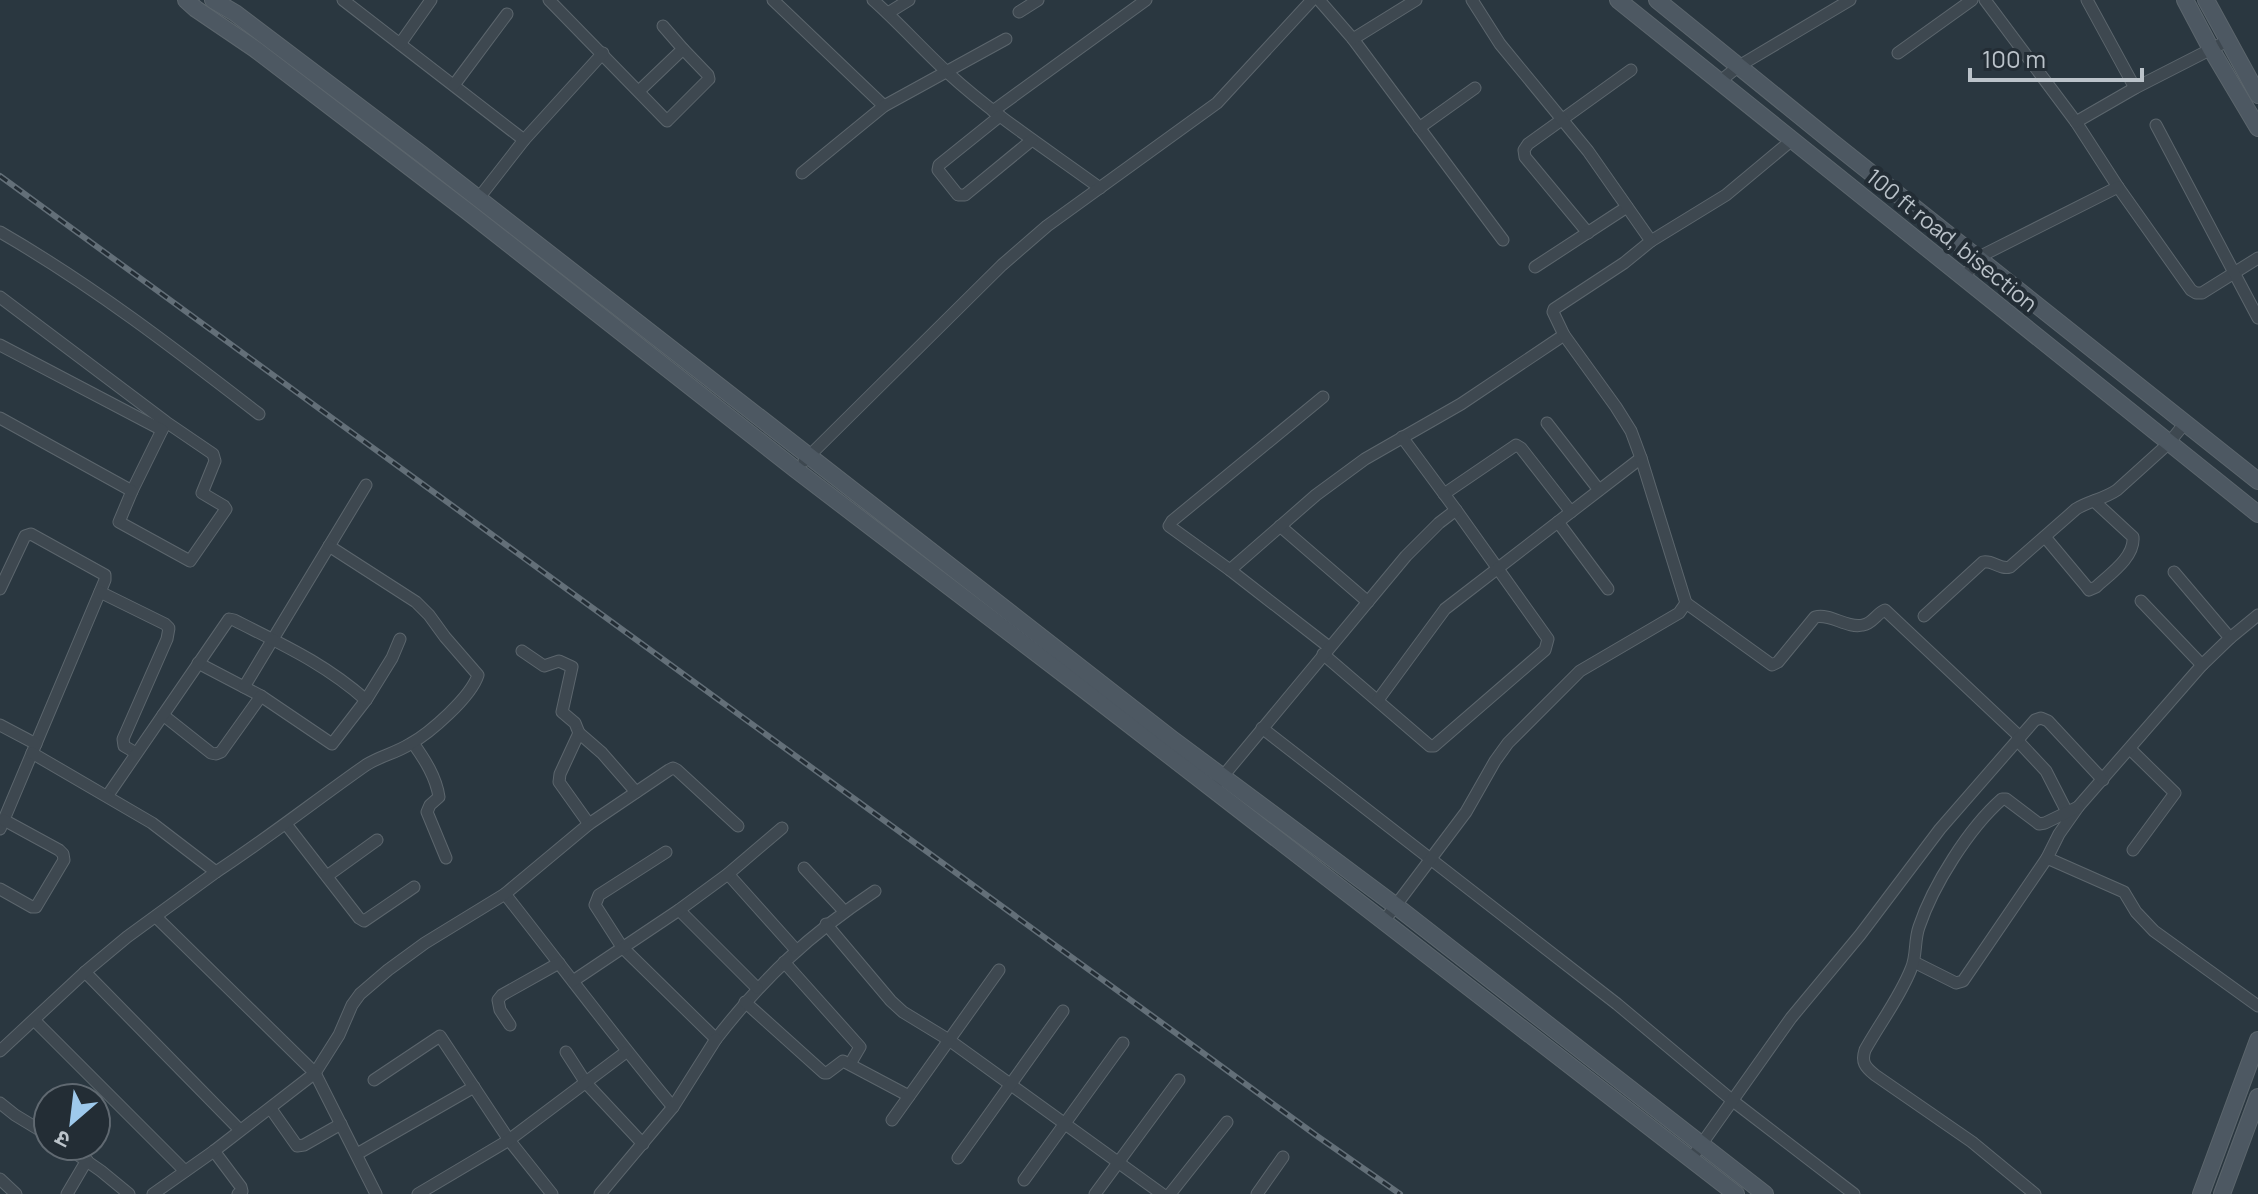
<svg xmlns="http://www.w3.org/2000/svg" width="2258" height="1194" font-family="Manrope,'Noto Sans Devanagari',sans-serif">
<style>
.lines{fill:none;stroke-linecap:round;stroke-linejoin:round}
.street-casing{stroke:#5c666d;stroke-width:13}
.secondary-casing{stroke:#5c666d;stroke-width:18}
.street{stroke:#3e4850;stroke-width:11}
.secondary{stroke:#4d5862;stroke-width:16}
.rail-casing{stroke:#636f78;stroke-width:6}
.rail{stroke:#232d35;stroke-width:3;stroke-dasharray:9;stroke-linecap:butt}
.labels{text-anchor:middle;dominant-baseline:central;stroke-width:8;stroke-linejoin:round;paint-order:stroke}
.street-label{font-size:22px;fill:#bbc3ca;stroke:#232d35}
</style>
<rect width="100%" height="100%" fill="#2a3740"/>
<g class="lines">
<!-- street casing -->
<g class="street-casing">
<g id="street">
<polyline points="343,0 524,140"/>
<polyline points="549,0 667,121 709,79 708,75 683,49"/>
<polyline points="773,0 884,106"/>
<path d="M873 0C899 23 922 49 948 73 995 116 1048 150 1100 188"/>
<polyline points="1319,0 1353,39 1503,240"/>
<polyline points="1985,0 2076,122 2118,187 2191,290 2196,293 2202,293 2258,258"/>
<polyline points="2087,0 2135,88"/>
<polyline points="1019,12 1038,0"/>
<polyline points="888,13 909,0"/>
<polyline points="1353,39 1416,0"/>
<polyline points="400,44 431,0"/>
<polyline points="1898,53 1972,0"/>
<polyline points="1719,82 1739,66 1850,0"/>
<polyline points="454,85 507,14"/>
<polyline points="639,91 683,49 663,26"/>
<polyline points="993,111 1146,0"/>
<polyline points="1000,116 939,165 938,170 958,195 965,195 1032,140"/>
<polyline points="2076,122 2135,88 2227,41"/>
<polyline points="2156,125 2258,318"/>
<polyline points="1419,128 1475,88"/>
<polyline points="802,173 884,106 1006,39"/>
<polyline points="478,199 524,140 603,53"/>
<path d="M0 232C92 285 175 349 259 414"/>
<polyline points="1588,233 1525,157 1524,150 1528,144 1631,70"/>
<polyline points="1651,241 1726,195 1792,140"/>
<polyline points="1535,267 1627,207"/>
<polyline points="1963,277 1985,254 2118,187"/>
<polyline points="0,297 166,422 213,454 215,461 202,493 224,506 226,509 190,561 119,522 132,491 166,422"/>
<polyline points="0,345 162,430"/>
<polyline points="1323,397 1172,521 1169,526 1230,570 1329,647"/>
<polyline points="0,418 132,491"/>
<polyline points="1547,423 1599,490"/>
<polyline points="804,461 1002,265 1047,226 1217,103 1312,0"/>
<polyline points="1444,494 1516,445 1521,448 1571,512"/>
<polyline points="1558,522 1608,589"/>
<polyline points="1280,526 1368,602"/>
<path d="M2045 537 2086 586 2089 590 2096 587C2110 574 2135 557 2133 537L2094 501"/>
<polyline points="1230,570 1316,495 1365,459 1461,404 1564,335"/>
<polyline points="2174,572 2230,638"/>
<polyline points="0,589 25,536 31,534 105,575 105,580 0,829"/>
<polyline points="100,592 165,624 169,628 167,639 123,739 124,746 136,753"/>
<polyline points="2141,601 2202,665"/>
<path d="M1686 603 1772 665 1778 662 1815 617C1831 613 1847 629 1863 625 1872 624 1877 613 1885 610L2020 737"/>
<path d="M1924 616 1983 562C1993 560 2000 570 2010 567L2076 509C2089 501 2104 499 2117 490L2168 444 2185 423"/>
<polyline points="522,651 544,666 559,661 572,667 562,712 575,723 579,733 560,774 559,782 589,824"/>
<polyline points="1323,654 1430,746 1434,746 1545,650 1548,639 1456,510"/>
<polyline points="198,663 261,696 332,744 366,700"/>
<polyline points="244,687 366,485"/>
<polyline points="1378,700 1445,609 1641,458"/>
<polyline points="163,715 211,753 216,754 221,752 261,696"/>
<polyline points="0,725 36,744"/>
<polyline points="1262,728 1617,1004 1733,1101 1854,1194"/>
<polyline points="579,733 602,753 636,792"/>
<polyline points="2017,740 2046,771 2067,812"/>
<path d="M413 743C425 760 436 777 439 797L430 805 427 812 446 858"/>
<polyline points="2130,749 2175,793 2133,850"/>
<polyline points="1219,781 1406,556 1439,523 1456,510 1402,437"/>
<path d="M108 795 229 619 234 620C283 645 324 663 366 700L392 658 400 639"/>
<polyline points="286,824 359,918 364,921 414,887"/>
<path d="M666 852 599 895 595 905 622 947 716 1039C765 976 809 935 875 891"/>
<polyline points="2047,858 2124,892 2136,912 2154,931 2258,1006"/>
<polyline points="804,868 844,911"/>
<path d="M216 872C268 838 316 800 366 765 380 756 396 753 410 744 430 733 471 697 478 675L445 637 429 615 416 602 329 546"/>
<polyline points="728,874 796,950"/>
<polyline points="327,876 377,840"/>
<polyline points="0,889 32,907 36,907 64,860 63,854 59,850 4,820"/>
<path d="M505 894C561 965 615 1038 673 1107"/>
<polyline points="679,910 757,988"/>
<polyline points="156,917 315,1073 339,1035 352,1005 360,994 388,970 425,943 505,894 589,824 669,770 673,768 677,770 738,826"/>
<polyline points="1384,921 1466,812 1495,761 1508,743 1580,671 1679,613 1686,603 1641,458 1631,431 1616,407 1564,335 1553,312 1554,309 1624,263 1651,241 1588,151 1500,44 1472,0"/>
<polyline points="826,924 891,1001 903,1012 949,1040 1162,1194"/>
<polyline points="784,962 860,1047 850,1064"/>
<polyline points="1914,962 1956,983 1963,981 2047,858 2059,834 2078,807 2202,665 2230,638 2258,615"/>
<polyline points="85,972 240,1130"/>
<polyline points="573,981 679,910 728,874 782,828"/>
<polyline points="745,1002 824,1073 827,1073 843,1061 909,1096"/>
<polyline points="34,1020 185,1171"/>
<polyline points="510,1025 500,1010 498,1000 502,995 559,963"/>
<polyline points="0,1051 85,972 127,937 216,872 152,823 32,753"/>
<polyline points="566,1052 586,1083 643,1144"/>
<polyline points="374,1080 440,1036 509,1140 552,1194"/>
<polyline points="0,1103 15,1115 48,1135"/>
<polyline points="271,1109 297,1146 304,1145 341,1124"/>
<polyline points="892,1120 999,970"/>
<polyline points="65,1146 101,1171 129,1194"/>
<polyline points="214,1151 241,1187 242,1191 238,1194"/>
<polyline points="357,1154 474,1087"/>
<polyline points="958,1158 1063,1011"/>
<polyline points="1691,1159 1791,1018 1860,935 1940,829 2035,720 2041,718 2048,721 2103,780"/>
<polyline points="0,1179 16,1194"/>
<polyline points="1024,1180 1123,1043"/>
<polyline points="67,1194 87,1160"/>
<polyline points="153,1194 214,1151 315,1073 376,1194"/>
<polyline points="418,1194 509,1140 626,1052"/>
<polyline points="600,1194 673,1107 716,1039"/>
<polyline points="1095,1194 1179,1080"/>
<polyline points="1170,1194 1227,1122"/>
<polyline points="1257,1194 1283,1157"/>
<path d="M2035 1194 1972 1142 1875 1075C1865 1067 1861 1062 1865 1050 1880 1023 1900 997 1911 969 1917 956 1914 941 1919 927 1933 885 1969 828 2002 799H2006L2039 824 2045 823 2078 807"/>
</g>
</g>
<!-- secondary casing -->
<g class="secondary-casing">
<g id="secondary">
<polyline points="186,0 196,9 255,49 467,211 795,469 1082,688 1736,1194"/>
<polyline points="213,0 235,13 420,153 1172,739 1396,906 1765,1194"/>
<polyline points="1618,0 2258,514"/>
<polyline points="1657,0 1832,142 2258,481"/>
<polyline points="2185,0 2211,49 2258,128"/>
<polyline points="2206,0 2258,95"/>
<polyline points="2201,1194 2258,1040"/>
<polyline points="2222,1194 2258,1097"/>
</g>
</g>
<!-- street -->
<use href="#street" class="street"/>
<!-- secondary -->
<use href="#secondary" class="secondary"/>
<!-- rail casing -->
<g class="rail-casing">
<polyline id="rail" points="0,176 1317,1136 1400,1194"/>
</g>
<!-- rail -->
<use href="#rail" class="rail"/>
</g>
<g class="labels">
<!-- street labels -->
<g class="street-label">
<text transform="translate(1952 240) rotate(39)">100 ft road, bisection</text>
</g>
</g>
<!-- north arrow -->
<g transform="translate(72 1122) rotate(208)"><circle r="38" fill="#232d35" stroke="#606971" stroke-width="2"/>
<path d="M0-6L14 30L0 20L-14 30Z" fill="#9ec9ec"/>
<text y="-12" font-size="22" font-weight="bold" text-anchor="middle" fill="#bbc3ca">उ</text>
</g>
<!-- scale -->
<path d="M1970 68v12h172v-12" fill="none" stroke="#bbc3ca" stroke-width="4"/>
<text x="1982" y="68" font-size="24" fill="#bbc3ca" stroke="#232d35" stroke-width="6" paint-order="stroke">100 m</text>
</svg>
